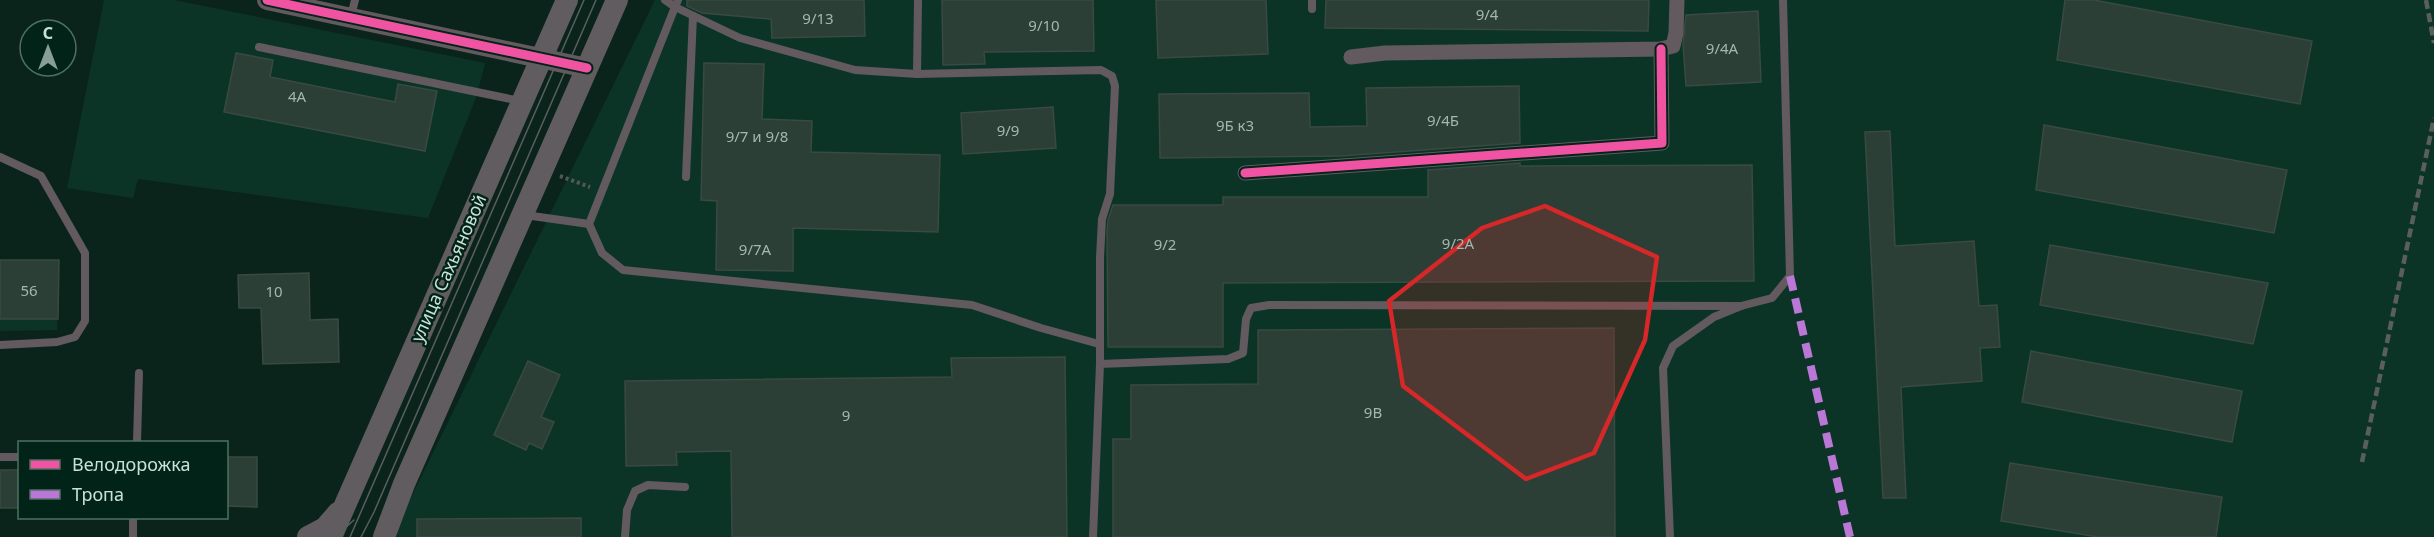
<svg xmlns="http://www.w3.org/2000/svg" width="2434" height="537" font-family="'Noto Sans',sans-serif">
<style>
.built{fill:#0c3426}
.building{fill:#2c3f36;stroke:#384a41;stroke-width:1.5}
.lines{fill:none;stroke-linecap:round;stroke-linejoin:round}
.path{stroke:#565858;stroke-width:4;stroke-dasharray:3 3;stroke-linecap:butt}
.service{stroke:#625a5f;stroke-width:8}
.minor{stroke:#625a5f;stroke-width:15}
.tertiary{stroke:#625a5f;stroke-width:20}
.secondary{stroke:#615c60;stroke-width:22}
.tram{stroke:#5a5f5e;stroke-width:1.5}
.rail{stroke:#5a5f5e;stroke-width:4.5;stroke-dasharray:9 4.5;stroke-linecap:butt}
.quiet{stroke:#ba77d6;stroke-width:8;stroke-dasharray:15 8;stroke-linecap:butt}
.cycleway-casing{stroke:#022318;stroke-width:13}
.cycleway{stroke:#f153a3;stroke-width:9}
.marked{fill:#d62828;fill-opacity:0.2;stroke:#d62828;stroke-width:4.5;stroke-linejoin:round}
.labels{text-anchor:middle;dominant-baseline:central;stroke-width:5;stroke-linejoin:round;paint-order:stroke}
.number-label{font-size:15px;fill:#a2b8af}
.street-label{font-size:18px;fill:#cae1d7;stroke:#022318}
</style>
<rect width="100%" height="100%" fill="#0a241c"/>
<!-- built -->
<g class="built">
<polygon points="104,0 174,0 485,63 477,95 428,218 138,179 133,198 67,188"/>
<polygon points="655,0 2434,0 2434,537 397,537 398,524"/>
<polygon points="0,260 59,260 57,330 0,331"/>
</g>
<!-- building -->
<g class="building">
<polygon points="687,0 864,0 865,36 772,38 771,19 702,13 687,6"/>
<polygon points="942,0 1093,0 1094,51 984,52 985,64 943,65"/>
<polygon points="1156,0 1266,0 1268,54 1158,58"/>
<polygon points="1326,0 1649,0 1648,31 1325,28"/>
<polygon points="2065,0 2094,0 2312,41 2300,104 2057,60"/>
<polygon points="1758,11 1761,82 1686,86 1683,44 1686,15"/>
<polygon points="236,53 273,60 270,77 395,102 398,84 437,91 425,151 224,112"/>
<polygon points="704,63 764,64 762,119 812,121 811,152 940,155 938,232 793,228 793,271 716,270 717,201 701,200"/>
<polygon points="1519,86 1520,143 1341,156 1160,158 1159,94 1309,93 1310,127 1367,126 1366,88"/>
<polygon points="1053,107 1056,148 963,154 961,113"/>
<polygon points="2044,125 2287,170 2274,233 2036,190"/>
<polygon points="1890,131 1895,246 1974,241 1979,306 1997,305 2000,347 1980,348 1982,381 1901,387 1906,498 1883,498 1865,132"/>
<polygon points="1520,163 1520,166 1752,165 1754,281 1223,283 1223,347 1108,347 1107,232 1108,220 1113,205 1223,205 1223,197 1428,197 1428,170"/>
<polygon points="2050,245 2268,283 2253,344 2040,305"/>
<polygon points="0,260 59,260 58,319 0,319"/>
<polygon points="309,273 310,320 338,319 339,362 263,364 261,308 239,308 238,275"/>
<polygon points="1614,328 1615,537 1113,537 1113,439 1131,439 1131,385 1258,384 1258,330"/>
<polygon points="2031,351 2242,391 2232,442 2022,402"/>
<polygon points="1065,357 1067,537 732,537 731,451 676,452 677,465 626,466 625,381 952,377 951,358"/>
<polygon points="528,361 560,375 541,417 554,422 542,449 529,443 526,450 494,435"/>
<polygon points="226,457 257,457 257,507 226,506"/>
<polygon points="2010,463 2222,497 2216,537 2098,537 2001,521"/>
<rect x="0" y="470" width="20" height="38"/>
<polygon points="581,518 581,537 417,537 417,519"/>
</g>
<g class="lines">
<!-- path -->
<polyline class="path" points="560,176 590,187"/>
<!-- service -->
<g class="service">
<polyline points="665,0 675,7 589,224 602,253 623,270 972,305 1041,328 1099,344"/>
<polyline points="678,0 675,7 740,38 855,70 917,74 1101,70 1112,76 1115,86 1110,194 1102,219 1100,258 1100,364"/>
<polyline points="1312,0 1312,9"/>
<polyline points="351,16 355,0"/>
<polyline points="259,47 520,101"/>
<polyline points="917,74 918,0"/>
<polyline points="0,157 41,176 85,253 85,321 75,337 57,342 0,345"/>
<polyline points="686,177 693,16"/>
<polyline points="525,215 589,224"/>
<polyline points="137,442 139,373"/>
<polyline points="0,457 20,457"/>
<polyline points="133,518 133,537"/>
<polyline points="625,537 627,510 635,491 648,485 685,487"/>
<polyline points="1093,537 1100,364 1228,359 1243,353 1246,319 1251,308 1269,305 1741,306"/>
<polyline points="1670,537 1663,368 1673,346 1714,317 1741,306 1772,298 1790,276 1783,0"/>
</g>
<!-- minor -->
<g class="minor">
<polyline points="1351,57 1385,53 1661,49 1673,46 1676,33 1677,0"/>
<polyline points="1245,173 1662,143 1661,49"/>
</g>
<!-- tertiary -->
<polyline class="tertiary" points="267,0 587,68"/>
<!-- secondary -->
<g class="secondary">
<polyline points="308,537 325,528 338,513"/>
<polyline points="331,537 567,0"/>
<polyline points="384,537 404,484 617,0"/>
</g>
<!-- tram -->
<g class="tram">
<polyline points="335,537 354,520"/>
<polyline points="350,537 584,0"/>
<polyline points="361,537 374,512 596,0"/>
</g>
<!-- rail -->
<g class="rail">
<polyline points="2426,0 2434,43"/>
<polyline points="2362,462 2434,118"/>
</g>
<!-- quiet -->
<polyline class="quiet" points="1790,276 1850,537"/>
<!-- cycleway casing -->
<g class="cycleway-casing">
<g id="cycleway">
<polyline points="267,0 587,68"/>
<polyline points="1245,173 1662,143 1661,49"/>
</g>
</g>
<!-- cycleway -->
<use href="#cycleway" class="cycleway"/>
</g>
<!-- marked area -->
<path class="marked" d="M1545 206 1657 257 1645 340 1594 453 1526 479 1403 386 1389 301 1482 228Z"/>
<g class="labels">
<!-- number labels -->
<g class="number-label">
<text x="1487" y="14">9/4</text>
<text x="818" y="18">9/13</text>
<text x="1044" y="25">9/10</text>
<text x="1722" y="48">9/4А</text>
<text x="297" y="96">4А</text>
<text x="1443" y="120">9/4Б</text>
<text x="1235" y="125">9Б к3</text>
<text x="1008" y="130">9/9</text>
<text x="757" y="136">9/7 и 9/8</text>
<text x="1458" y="243">9/2А</text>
<text x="1165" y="244">9/2</text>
<text x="755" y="249">9/7А</text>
<text x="29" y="290">56</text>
<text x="274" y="291">10</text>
<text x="1373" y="412">9В</text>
<text x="846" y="415">9</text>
</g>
<!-- street labels -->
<g class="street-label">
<text transform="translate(448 268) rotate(-66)">улица Сахьяновой</text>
</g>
</g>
<!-- legend -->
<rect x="18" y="441" width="210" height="78" fill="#022318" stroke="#526f64" stroke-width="1.5"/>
<rect x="30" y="460" width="30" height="9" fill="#f153a3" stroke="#526f64" stroke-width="1.5"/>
<text x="72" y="471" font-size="18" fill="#cae1d7">Велодорожка</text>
<rect x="30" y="490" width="30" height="9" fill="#ba77d6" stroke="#526f64" stroke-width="1.5"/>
<text x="72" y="501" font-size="18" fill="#cae1d7">Тропа</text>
<!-- north arrow -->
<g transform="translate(48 48)"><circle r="28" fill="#022318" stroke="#526f64" stroke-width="1.5"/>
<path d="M0-4.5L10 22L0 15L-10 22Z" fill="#879f96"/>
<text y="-9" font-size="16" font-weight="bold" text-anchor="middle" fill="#cae1d7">С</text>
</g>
</svg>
